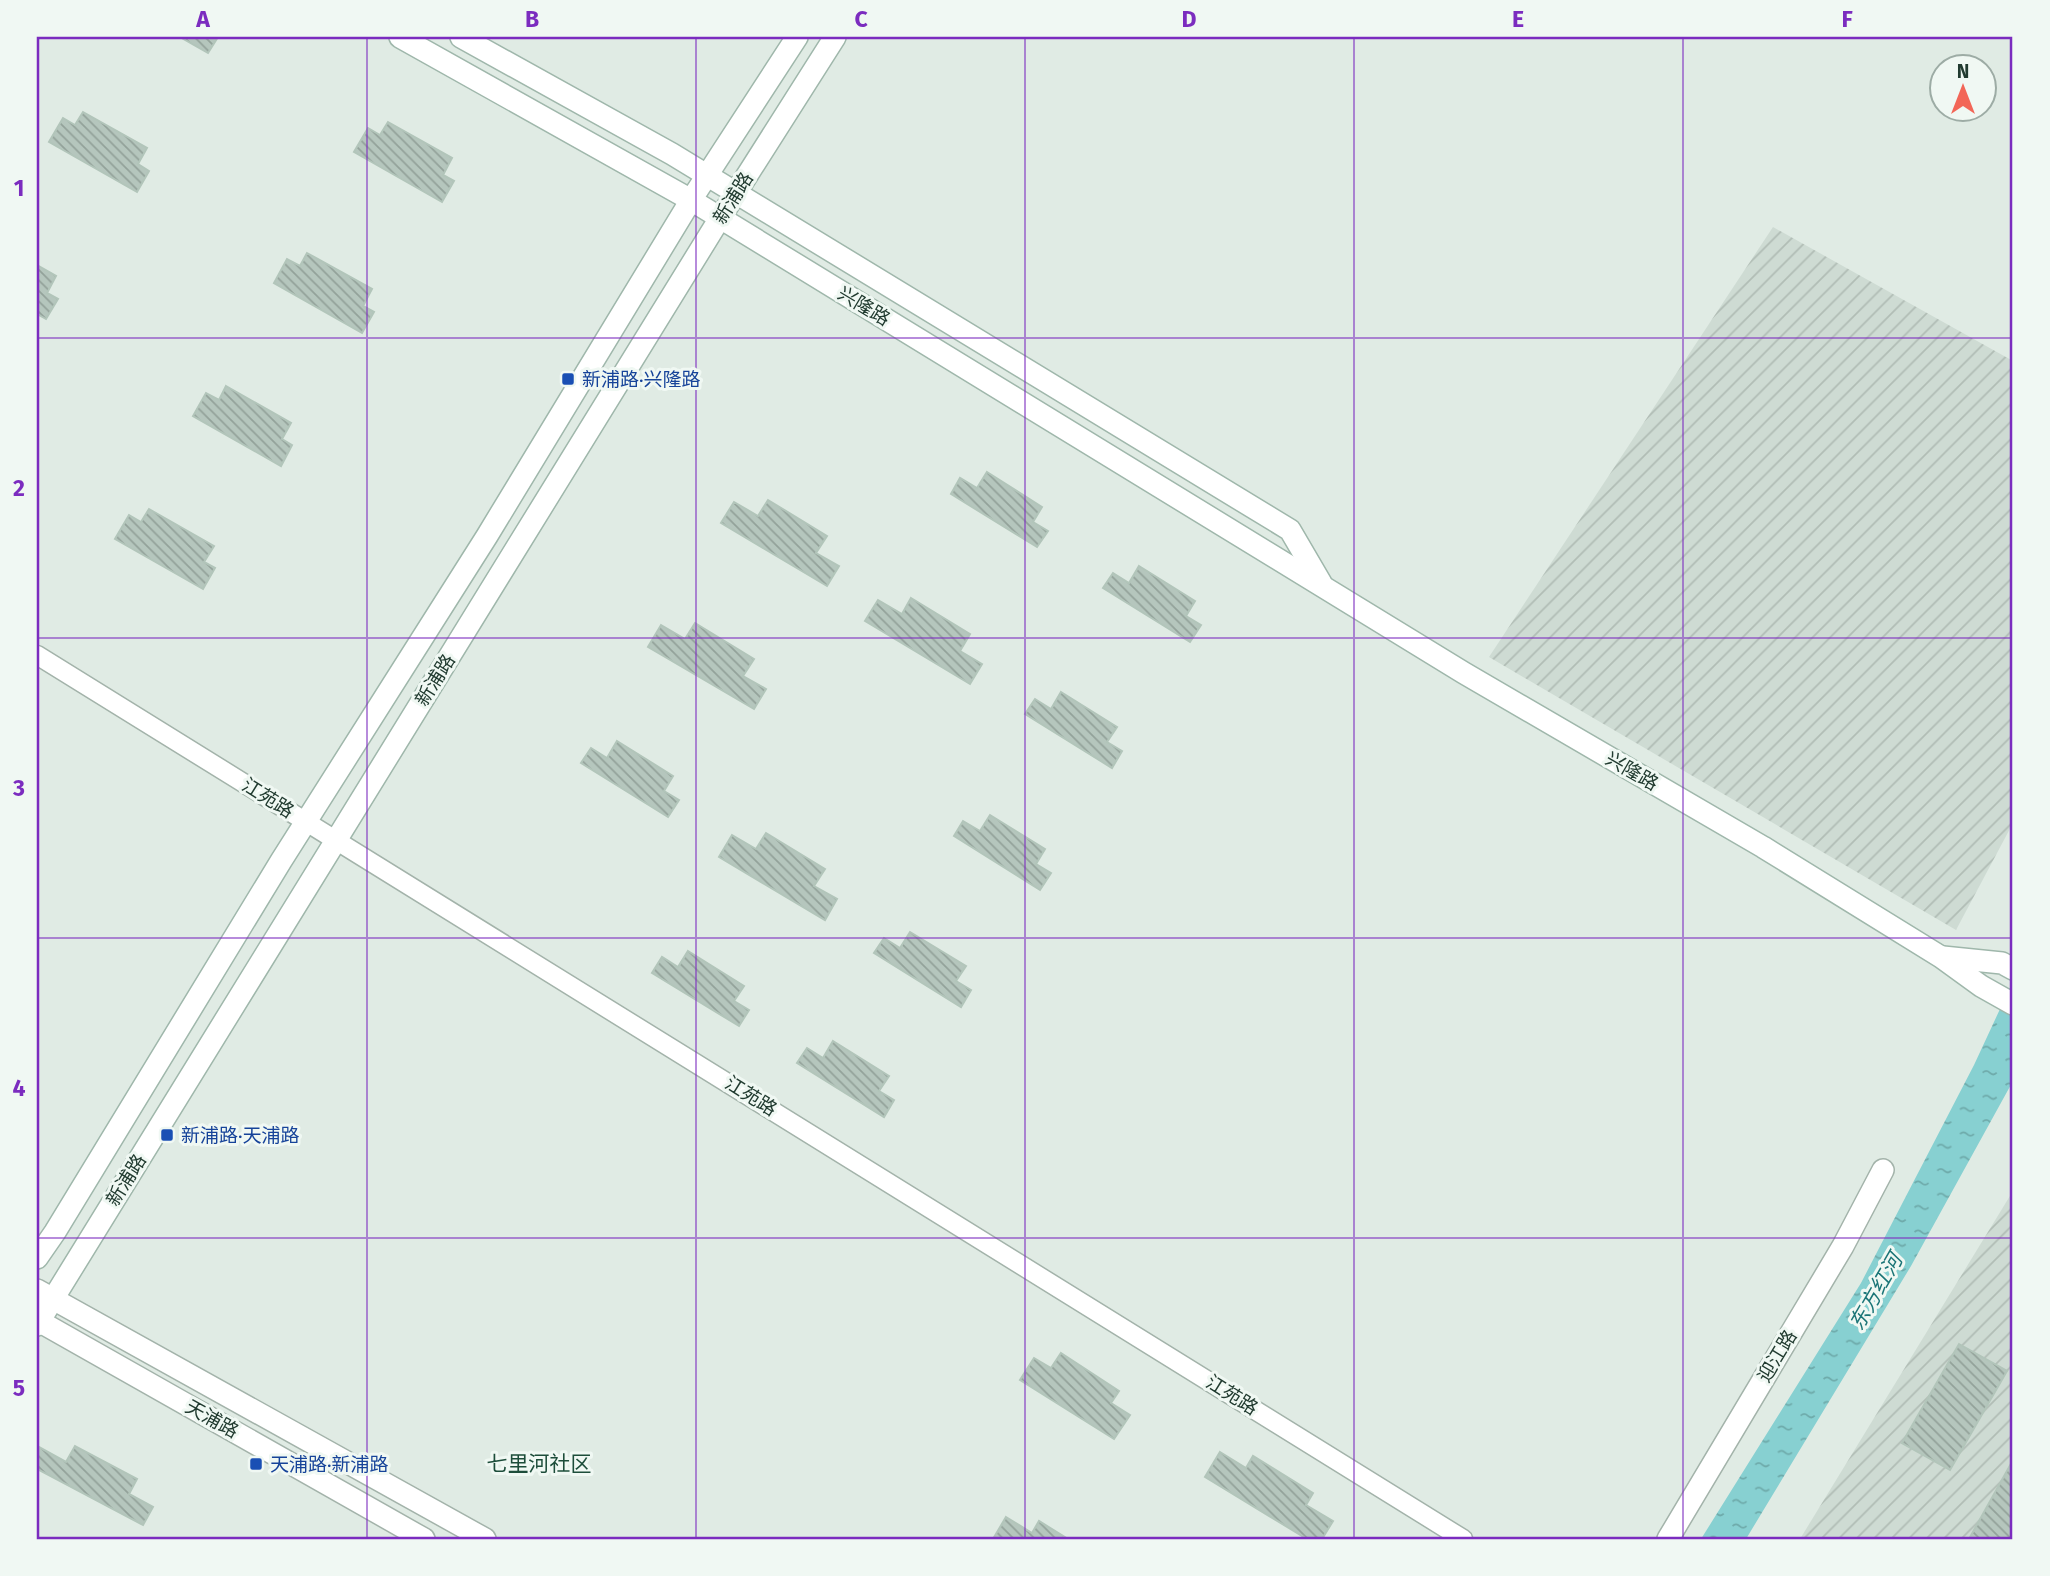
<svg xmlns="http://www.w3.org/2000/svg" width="2050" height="1576" font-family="'Fira Sans','Noto Sans SC',sans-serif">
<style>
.industrial{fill:url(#industrial-furrows)}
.water{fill:url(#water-ripples)}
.building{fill:url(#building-back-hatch);stroke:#b2c5ba;stroke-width:2}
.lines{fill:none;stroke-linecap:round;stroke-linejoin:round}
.minor-casing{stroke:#a3b3aa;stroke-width:21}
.tertiary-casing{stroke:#a3b3aa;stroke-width:24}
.secondary-casing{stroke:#9fb7ab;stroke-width:24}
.minor{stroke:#fff;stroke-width:18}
.tertiary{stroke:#fff;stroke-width:21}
.secondary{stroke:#fff;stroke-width:21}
.grid{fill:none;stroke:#7b2cbf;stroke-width:2;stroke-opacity:0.55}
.transit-dot{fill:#1a4fb4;stroke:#f0f8f3;stroke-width:2.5}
.labels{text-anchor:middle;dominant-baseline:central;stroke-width:6;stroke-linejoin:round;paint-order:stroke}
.street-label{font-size:19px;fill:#213b30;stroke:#f0f8f3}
.transit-label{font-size:19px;fill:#164399;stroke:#f0f8f3;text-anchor:start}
.water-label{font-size:21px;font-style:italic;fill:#1b7577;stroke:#f0f8f3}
.neighbourhood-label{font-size:21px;fill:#1d4d3a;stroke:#f0f8f3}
.neatline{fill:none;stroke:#7b2cbf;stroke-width:2.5}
.grid-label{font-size:23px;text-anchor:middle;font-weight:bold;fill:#7b2cbf}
</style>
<defs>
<pattern id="industrial-furrows" width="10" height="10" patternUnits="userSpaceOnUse" patternTransform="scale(1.75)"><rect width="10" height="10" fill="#cedbd3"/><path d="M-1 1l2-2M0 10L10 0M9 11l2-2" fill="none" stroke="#b1bdb5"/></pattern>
<pattern id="water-ripples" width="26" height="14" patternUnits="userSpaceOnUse" patternTransform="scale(1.75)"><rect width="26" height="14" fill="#87d0d1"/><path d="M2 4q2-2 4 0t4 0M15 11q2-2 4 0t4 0" fill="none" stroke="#6eaaaa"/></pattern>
<pattern id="building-back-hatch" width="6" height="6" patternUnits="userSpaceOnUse" patternTransform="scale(1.75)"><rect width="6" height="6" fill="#b5c6bd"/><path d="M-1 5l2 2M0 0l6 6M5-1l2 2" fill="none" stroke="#93a29a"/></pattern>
</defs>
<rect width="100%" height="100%" fill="#e0ebe4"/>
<!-- industrial -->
<g class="industrial">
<polygon points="1773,227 2013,361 2013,823 1956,930 1489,657"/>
<polygon points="2013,1191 2013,1539 1800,1539"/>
</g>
<!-- water -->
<polygon class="water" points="2013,981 2013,1081 1911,1266 1746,1539 1701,1539 1861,1283 1974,1065"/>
<!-- building -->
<g class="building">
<polygon points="180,37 218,37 208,53"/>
<polygon points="83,112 147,148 138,164 149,171 137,192 49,142 63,118 75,125"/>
<polygon points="388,122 452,158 443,175 454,181 442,202 354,152 368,128 380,135"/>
<polygon points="307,253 372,289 363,306 374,312 362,333 274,283 287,259 300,266"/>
<polygon points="37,265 56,276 47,293 58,299 46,319 37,314"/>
<polygon points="226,386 291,423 282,439 292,445 281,466 193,416 206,393 219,400"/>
<polygon points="987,472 1042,507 1033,522 1048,531 1037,547 951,494 960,478 977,488"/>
<polygon points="768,500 827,536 816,553 839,566 827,586 721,523 734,502 758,516"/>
<polygon points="149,509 214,546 204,562 215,568 203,589 115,539 129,515 141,522"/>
<polygon points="1139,566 1195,601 1186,616 1201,625 1190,642 1103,588 1113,573 1129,583"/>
<polygon points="911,598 970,634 960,651 982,664 970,684 865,621 878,600 902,614"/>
<polygon points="695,623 754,659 743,676 766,689 754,709 648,647 661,625 685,639"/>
<polygon points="1061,692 1117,727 1107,742 1122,751 1112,768 1025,714 1035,699 1051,709"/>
<polygon points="617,741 673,776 664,791 679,800 668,817 581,763 591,748 607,758"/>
<polygon points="990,815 1045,849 1036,864 1051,873 1040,890 954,836 963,821 980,831"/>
<polygon points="766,833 825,869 814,886 837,899 825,920 719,857 732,835 756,849"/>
<polygon points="910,932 966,966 956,981 971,990 961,1007 874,953 884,938 900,948"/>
<polygon points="688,951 744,986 734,1001 749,1010 739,1026 652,973 662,957 678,967"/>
<polygon points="833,1041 889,1076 879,1091 894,1100 884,1117 797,1063 807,1048 823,1058"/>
<polygon points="1959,1344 2007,1371 1950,1470 1902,1443"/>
<polygon points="1061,1353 1119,1391 1111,1403 1130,1415 1114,1439 1020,1380 1034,1358 1051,1368"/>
<polygon points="37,1446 66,1462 75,1446 137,1479 129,1494 153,1507 143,1525 37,1469"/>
<polygon points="1220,1452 1246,1468 1253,1456 1313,1493 1306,1505 1333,1521 1322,1539 1307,1539 1205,1477"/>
<polygon points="2013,1460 2013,1539 1969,1539"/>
<polygon points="1006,1517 1032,1533 1039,1521 1068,1539 993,1539"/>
</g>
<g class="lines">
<!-- minor casing -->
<g class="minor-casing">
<polyline id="minor" points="37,655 1463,1539"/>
</g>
<!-- tertiary casing -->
<g class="tertiary-casing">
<g id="tertiary">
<polyline points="37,1290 485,1539"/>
<polyline points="37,1320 424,1539"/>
<polyline points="1668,1539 1843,1246 1883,1170"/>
</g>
</g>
<!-- secondary casing -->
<g class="secondary-casing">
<g id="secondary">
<polyline points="400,37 691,200 1464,673 1763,847 1941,957 1981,986 2013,1004"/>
<polyline points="461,37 672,154 1290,530 1321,583"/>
<polyline points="1943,957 2002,963 2013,969"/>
<polyline points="37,1258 55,1232 281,861 487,536 691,200 797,37"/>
<polyline points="37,1325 720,218 835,37"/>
</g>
</g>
<!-- minor -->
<use href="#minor" class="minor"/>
<!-- tertiary -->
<use href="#tertiary" class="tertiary"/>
<!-- secondary -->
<use href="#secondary" class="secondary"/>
</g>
<!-- grid -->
<path class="grid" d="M367 37V1539M696 37V1539M1025 37V1539M1354 37V1539M1683 37V1539M37 338H2013M37 638H2013M37 938H2013M37 1238H2013"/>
<!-- markers -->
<g class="transit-dot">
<rect x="561" y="372" width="14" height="14" rx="3.5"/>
<rect x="160" y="1128" width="14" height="14" rx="3.5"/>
<rect x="249" y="1457" width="14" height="14" rx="3.5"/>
</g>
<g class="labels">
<!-- street labels -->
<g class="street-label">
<text transform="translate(733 198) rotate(-58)">新浦路</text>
<text transform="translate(864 306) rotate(31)">兴隆路</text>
<text transform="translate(435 680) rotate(-58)">新浦路</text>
<text transform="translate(1632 771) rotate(30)">兴隆路</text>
<text transform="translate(268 798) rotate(32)">江苑路</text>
<text transform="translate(751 1096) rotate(32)">江苑路</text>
<text transform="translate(126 1180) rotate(-58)">新浦路</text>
<text transform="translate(1777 1356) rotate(-59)">迎江路</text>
<text transform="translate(1232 1395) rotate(32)">江苑路</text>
<text transform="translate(212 1419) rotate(29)">天浦路</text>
</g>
<!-- transit labels -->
<g class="transit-label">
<text x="582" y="379">新浦路·兴隆路</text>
<text x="181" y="1135">新浦路·天浦路</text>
<text x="270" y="1464">天浦路·新浦路</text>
</g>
<!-- water labels -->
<g class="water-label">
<text transform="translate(1876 1292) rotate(-60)">东方红河</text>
</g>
<!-- neighbourhood labels -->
<g class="neighbourhood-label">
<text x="539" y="1464">七里河社区</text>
</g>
</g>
<!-- border -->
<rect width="2050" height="1576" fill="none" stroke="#f0f8f3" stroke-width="77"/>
<!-- north arrow -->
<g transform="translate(1963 88)"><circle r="33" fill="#f0f8f3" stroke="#9daca5" stroke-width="2"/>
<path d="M0-5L12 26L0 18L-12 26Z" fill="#f26657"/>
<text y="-10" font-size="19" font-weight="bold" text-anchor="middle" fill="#213b30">N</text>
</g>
<rect x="38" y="38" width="1973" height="1500" class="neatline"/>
<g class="grid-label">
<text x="203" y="27">A</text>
<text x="532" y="27">B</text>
<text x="861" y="27">C</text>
<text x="1189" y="27">D</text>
<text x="1518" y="27">E</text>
<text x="1847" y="27">F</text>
<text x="19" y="196">1</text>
<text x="19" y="496">2</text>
<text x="19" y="796">3</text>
<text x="19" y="1096">4</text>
<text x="19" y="1396">5</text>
</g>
</svg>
